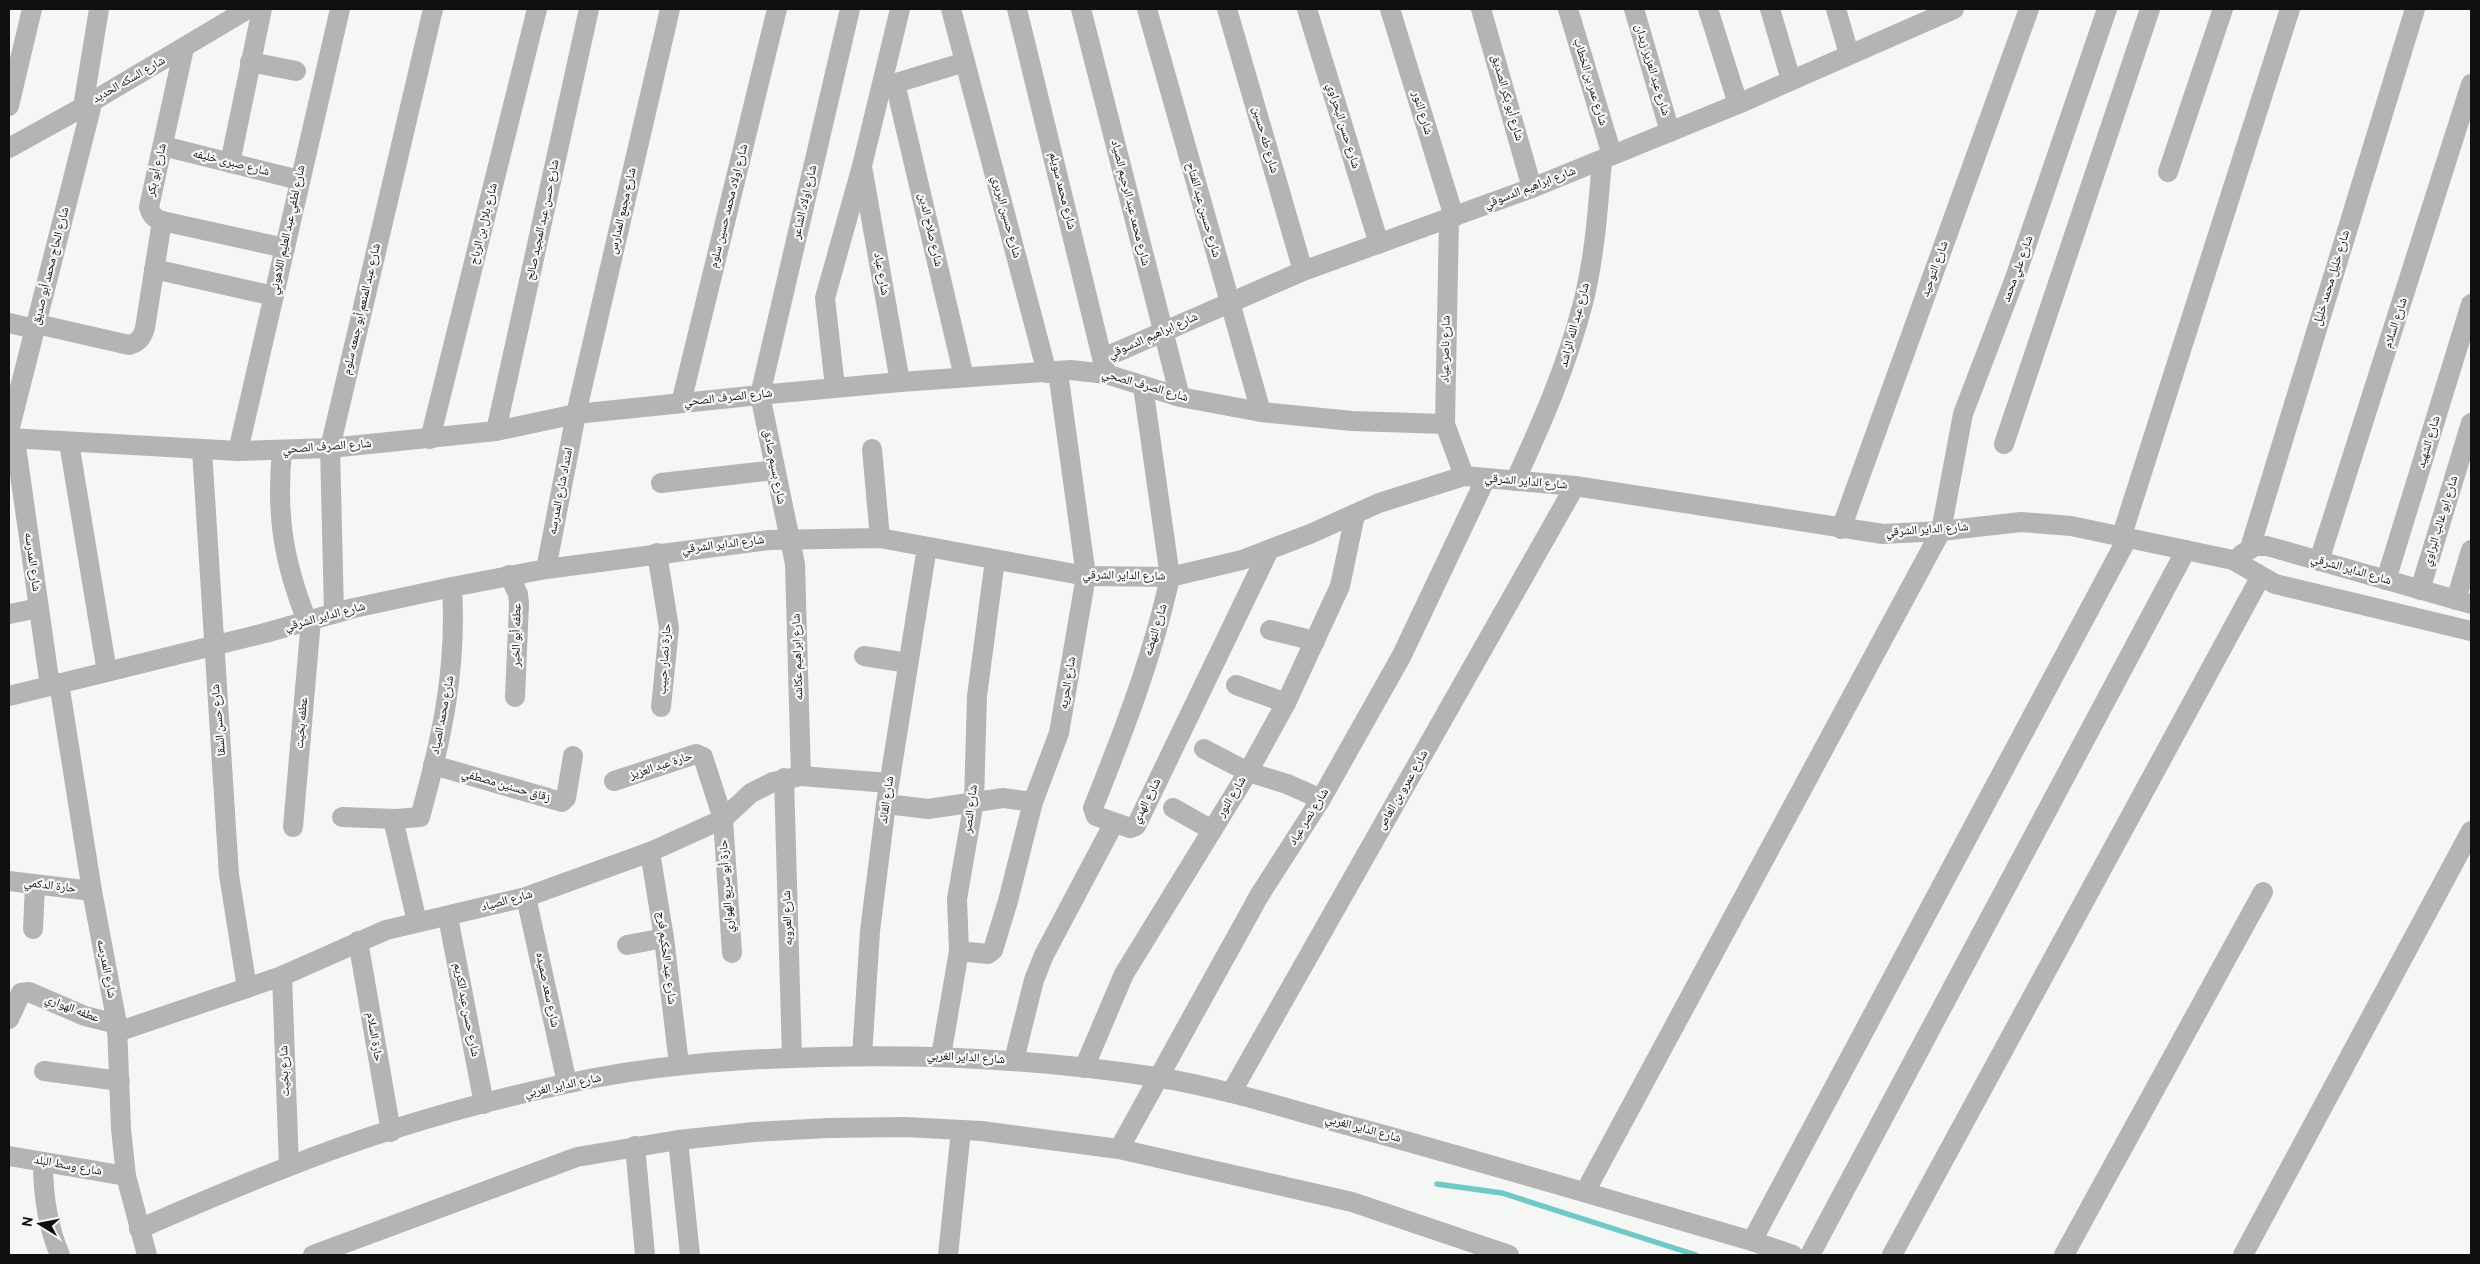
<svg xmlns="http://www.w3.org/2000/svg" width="2480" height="1264" font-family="Overpass,'Noto Naskh Arabic',sans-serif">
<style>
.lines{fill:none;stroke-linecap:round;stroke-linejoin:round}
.stream{stroke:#70c9c4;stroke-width:5.5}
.minor{stroke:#b4b5b3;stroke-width:20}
.labels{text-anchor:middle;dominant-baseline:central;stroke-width:4.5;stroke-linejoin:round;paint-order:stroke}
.street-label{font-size:12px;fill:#0e0f0e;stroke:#f5f7f4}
</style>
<rect width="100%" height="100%" fill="#f5f7f4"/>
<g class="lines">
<!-- stream -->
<polyline class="stream" points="1437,1184 1502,1193 1696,1255"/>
<!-- minor -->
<g class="minor">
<polyline points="951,9 1047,373"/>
<polyline points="1017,9 1105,370"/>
<polyline points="1081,9 1180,397"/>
<polyline points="1147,9 1261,412"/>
<polyline points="1227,9 1303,271"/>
<polyline points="1307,9 1379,244"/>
<polyline points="1390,9 1454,217"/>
<polyline points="1481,9 1532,188"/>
<polyline points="1568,9 1612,155"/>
<polyline points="1634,9 1670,132"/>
<polyline points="1708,9 1738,104"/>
<polyline points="1770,9 1791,80"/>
<polyline points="1836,9 1849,54"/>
<path d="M184 48 149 207C151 215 154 218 162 221L285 248"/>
<polyline points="250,62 296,71"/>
<polyline points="895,83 964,377"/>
<polyline points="883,87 965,62"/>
<polyline points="9,106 32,9"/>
<polyline points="83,107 99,9"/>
<polyline points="163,146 299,180"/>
<polyline points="9,148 83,107 248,9"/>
<polyline points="230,163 262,9"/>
<polyline points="863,172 900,382"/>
<polyline points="2168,172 2223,9"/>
<polyline points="1449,219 1445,424 1464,476"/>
<polyline points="154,269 274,296"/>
<polyline points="9,323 35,329"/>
<path d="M37 324 129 345C139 342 142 338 145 328L162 221"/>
<polyline points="1103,358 1303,271 1532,188 1738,104 1954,9"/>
<path d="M1143 386 1170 577C1153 656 1123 733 1093 808L1096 816 1130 828 1136 826 1269 550"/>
<polyline points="835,387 825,298 862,166 900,9"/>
<polyline points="681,403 777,9"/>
<polyline points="9,431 93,100"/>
<polyline points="496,431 589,9"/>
<polyline points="9,438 238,451 330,448 496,431 576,414 760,395 900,382 1071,370 1106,374 1180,397 1261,412 1352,421 1445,424"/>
<polyline points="15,439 50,686"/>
<polyline points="430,439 537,9"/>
<polyline points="69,443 107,672"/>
<polyline points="2004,444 2150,9"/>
<polyline points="872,449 880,538"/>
<polyline points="202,450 229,875 247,988"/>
<path d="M282 450C276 515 283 560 307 621"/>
<polyline points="238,451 340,9"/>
<path d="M1515 481C1542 423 1567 365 1583 303 1595 256 1598 207 1602 160"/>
<polyline points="661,483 775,470"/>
<polyline points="1841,529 2029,9"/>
<polyline points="2122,535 2290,9"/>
<polyline points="2250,548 2415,9"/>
<polyline points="657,553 669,628 661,707"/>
<polyline points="2241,555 2255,546 2267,546 2471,604"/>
<polyline points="2319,561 2471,84"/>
<polyline points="546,569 576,414 670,9"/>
<polyline points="509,575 518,594 519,604 515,697"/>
<polyline points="2386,580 2471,304"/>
<polyline points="2420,590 2471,423"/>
<polyline points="2456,600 2471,550"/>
<polyline points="334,613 330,448 433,9"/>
<polyline points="9,614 39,608"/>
<polyline points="1270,630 1315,641"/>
<polyline points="864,656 908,663"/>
<polyline points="59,683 92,891 117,1024 121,1129 126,1176 147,1255"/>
<polyline points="1236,685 1286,703"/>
<polyline points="9,696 265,633 354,608 452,587 546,569 769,540 880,538 1086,576 1170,577 1242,560 1310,534 1379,503 1464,476 1575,486 1883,534 1941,531 2021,522 2071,526 2233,560 2275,584 2471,631"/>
<polyline points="1204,749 1248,772 1287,784 1321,799"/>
<polyline points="433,765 562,802 566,798 573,756"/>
<polyline points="801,776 795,564 760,395 850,9"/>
<polyline points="784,778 792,1058"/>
<polyline points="614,781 696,754 703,757 723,819 732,953"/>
<polyline points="886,804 928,809 1003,798 1033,802"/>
<polyline points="1173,808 1212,830"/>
<polyline points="342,817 396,819"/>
<polyline points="293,827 311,620"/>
<polyline points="650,852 664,938 679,1064"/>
<polyline points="9,881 92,891"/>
<polyline points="526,897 567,1083"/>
<polyline points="448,917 484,1104"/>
<path d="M417 922 394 823 396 819 420 817C442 738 457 669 452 587"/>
<polyline points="33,929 35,885"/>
<polyline points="358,941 391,1132"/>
<polyline points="627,945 664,938"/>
<polyline points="959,951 988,954 993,950 1008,901 1033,802 1059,733 1086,576 1058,372"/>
<polyline points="282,976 289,1166"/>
<polyline points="9,1019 21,993 29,992 85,1016 117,1024"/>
<polyline points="117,1032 282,976 386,930 526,897 650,852 723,819 751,793 773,782 801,776 889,783"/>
<polyline points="862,1056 870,931 886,804 927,547"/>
<polyline points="941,1056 959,951 957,899 974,801 977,696 995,560"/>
<polyline points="1014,1060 1034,980 1044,955 1114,823"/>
<polyline points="1084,1068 1124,974 1248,772 1286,703 1340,586 1355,515"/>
<polyline points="44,1071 120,1081"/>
<polyline points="1231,1093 1575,486"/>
<polyline points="678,1140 690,1255"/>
<polyline points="635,1146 645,1255"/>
<polyline points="1119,1149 1259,896 1321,799 1402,655 1486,478"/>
<polyline points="9,1156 126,1176"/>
<path d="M43 1162C43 1195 47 1225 60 1255"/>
<polyline points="1585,1192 1941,531 1963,414 2015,278 2107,9"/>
<path d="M139 1229C187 1208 236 1187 285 1168 375 1132 471 1104 565 1084 650 1065 736 1059 822 1057 934 1054 1045 1060 1156 1077 1224 1088 1291 1110 1358 1128 1490 1164 1621 1203 1752 1241L1793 1255"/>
<polyline points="1752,1241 2128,537"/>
<polyline points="313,1255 577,1157 678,1140 754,1132 829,1128 905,1127 981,1131 1119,1149 1352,1202 1509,1255"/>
<polyline points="948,1255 961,1130"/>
<polyline points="1810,1255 2186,550"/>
<polyline points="1892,1255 2260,578"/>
<polyline points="2064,1255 2263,892"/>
<polyline points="2243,1255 2471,831"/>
</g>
</g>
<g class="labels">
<!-- street labels -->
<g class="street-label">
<text transform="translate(1652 70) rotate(73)">شارع عبد العزيز زيدان</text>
<text transform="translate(129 80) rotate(-30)">شارع السكه الحديد</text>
<text transform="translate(1590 82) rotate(73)">شارع عمر بن الخطاب</text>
<text transform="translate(1507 98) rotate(74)">شارع أبو بكر الصديق</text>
<text transform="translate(1422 113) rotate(73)">شارع النور</text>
<text transform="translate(1343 126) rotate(73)">شارع حسن البحراوي</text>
<text transform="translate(1265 140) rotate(74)">شارع طه حسين</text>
<text transform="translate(231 163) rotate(14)">شارع صبرى خليفه</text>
<text transform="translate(157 170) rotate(-77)">شارع أبو بكر</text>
<text transform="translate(1530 188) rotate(-21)">شارع ابراهيم الدسوقي</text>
<text transform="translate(1062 191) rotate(76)">شارع محمد سويلم</text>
<text transform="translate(805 202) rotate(-77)">شارع اولاد الشاعر</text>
<text transform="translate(1130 203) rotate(76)">شارع محمد عبد الرحيم الصياد</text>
<text transform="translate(729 206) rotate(-76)">شارع اولاد محمد حسين سلوم</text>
<text transform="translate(1203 210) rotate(74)">شارع حسين عبد الفتاح</text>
<text transform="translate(623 211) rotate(-77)">شارع مجمع المدارس</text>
<text transform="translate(1006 217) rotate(75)">شارع حسين البربري</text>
<text transform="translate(543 220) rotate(-78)">شارع حسن عبد المجيد صالح</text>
<text transform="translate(484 224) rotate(-76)">شارع بلال بن الرباح</text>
<text transform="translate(288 230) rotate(-78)">شارع لطفي عبد العليم اللاهوني</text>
<text transform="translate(930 230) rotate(77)">شارع صلاح الدين</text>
<text transform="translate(51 266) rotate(-76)">شارع الحاج محمد أبو صديق</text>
<text transform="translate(1935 269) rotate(-70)">شارع التوحيد</text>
<text transform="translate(2018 269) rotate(-70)">شارع علي محمد</text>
<text transform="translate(881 274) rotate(80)">شارع عباد</text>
<text transform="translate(2332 278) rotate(-73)">شارع خليل محمد خليل</text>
<text transform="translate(362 309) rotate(-77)">شارع عبد المنعم أبو جمعه سلوم</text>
<text transform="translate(2396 323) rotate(-72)">شارع السلام</text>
<text transform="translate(1575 325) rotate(-75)">شارع عبد الله الراشد</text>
<text transform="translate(1153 336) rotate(-24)">شارع ابراهيم الدسوقي</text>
<text transform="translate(1446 349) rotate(-89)">شارع ناصر عياد</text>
<text transform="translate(1145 386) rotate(16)">شارع الصرف الصحي</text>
<text transform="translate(728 398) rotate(-6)">شارع الصرف الصحي</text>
<text transform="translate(2429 442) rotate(-73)">شارع الشهيد</text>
<text transform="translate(327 447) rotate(-4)">شارع الصرف الصحي</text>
<text transform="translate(774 467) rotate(79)">شارع بسيم صادق</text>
<text transform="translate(1526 482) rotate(5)">شارع الداير الشرقي</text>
<text transform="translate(561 491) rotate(-79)">امتداد شارع المدرسه</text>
<text transform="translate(2441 521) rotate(-73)">شارع ابو غالب البراوي</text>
<text transform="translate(1927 530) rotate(-4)">شارع الداير الشرقي</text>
<text transform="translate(723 545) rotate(-7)">شارع الداير الشرقي</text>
<text transform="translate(32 562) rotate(82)">شارع المدرسه</text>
<text transform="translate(2351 570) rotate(16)">شارع الداير الشرقي</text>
<text transform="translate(1124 576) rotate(1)">شارع الداير الشرقي</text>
<text transform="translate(325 617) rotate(-15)">شارع الداير الشرقي</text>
<text transform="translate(1156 630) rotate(-73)">شارع النهضه</text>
<text transform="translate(517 635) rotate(-89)">عطفه أبو الخير</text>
<text transform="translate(798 657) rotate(-92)">شارع ابراهيم عكاشه</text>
<text transform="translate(665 659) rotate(-86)">حارة نصار حبيب</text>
<text transform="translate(1068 683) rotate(-81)">شارع الحريه</text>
<text transform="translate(443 715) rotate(-79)">شارع محمد الصياد</text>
<text transform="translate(219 720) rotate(-95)">شارع حسن السقا</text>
<text transform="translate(302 723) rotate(-85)">عطفه بخيت</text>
<text transform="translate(661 766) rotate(-18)">حارة عبد العزيز</text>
<text transform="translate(506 786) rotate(16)">زقاق حسنين مصطفي</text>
<text transform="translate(1403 790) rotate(-60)">شارع عمرو بن العاص</text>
<text transform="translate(1232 797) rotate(-59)">شارع النور</text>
<text transform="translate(887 800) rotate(-82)">شارع القائد</text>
<text transform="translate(1147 801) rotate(-63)">شارع الهدي</text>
<text transform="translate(971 809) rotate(-83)">شارع النصر</text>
<text transform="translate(1309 817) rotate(-58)">شارع نصر عياد</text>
<text transform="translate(50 886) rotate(7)">حارة الدكمي</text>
<text transform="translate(727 886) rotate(-94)">حارة أبو سريع الهواري</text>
<text transform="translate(507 901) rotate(-15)">شارع الصياد</text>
<text transform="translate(788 918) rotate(-92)">شارع العروبه</text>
<text transform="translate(666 958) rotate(83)">شارع عبد الحكيم فرج</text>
<text transform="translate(106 969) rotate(79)">شارع المدرسه</text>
<text transform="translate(547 990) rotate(78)">شارع سعد صميده</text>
<text transform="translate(72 1009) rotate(21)">عطفه الهواري</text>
<text transform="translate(466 1010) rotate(79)">شارع حسن عبد الكريم</text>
<text transform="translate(374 1037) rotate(80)">حارة السلام</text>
<text transform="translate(966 1058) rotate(3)">شارع الداير الغربي</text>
<text transform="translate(285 1071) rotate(-92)">شارع بخيت</text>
<text transform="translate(563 1086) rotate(-12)">شارع الداير الغربي</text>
<text transform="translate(1363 1129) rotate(15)">شارع الداير الغربي</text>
<text transform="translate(68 1166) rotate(10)">شارع وسط البلد</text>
</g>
</g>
<!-- border -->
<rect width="2480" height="1264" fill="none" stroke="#0e0f0e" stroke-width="20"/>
<!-- north arrow -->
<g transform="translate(40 1224) rotate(280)" stroke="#f5f7f4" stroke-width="4" paint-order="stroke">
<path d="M0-4L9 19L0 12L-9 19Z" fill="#0e0f0e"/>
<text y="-8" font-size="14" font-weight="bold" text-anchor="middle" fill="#0e0f0e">N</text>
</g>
</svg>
